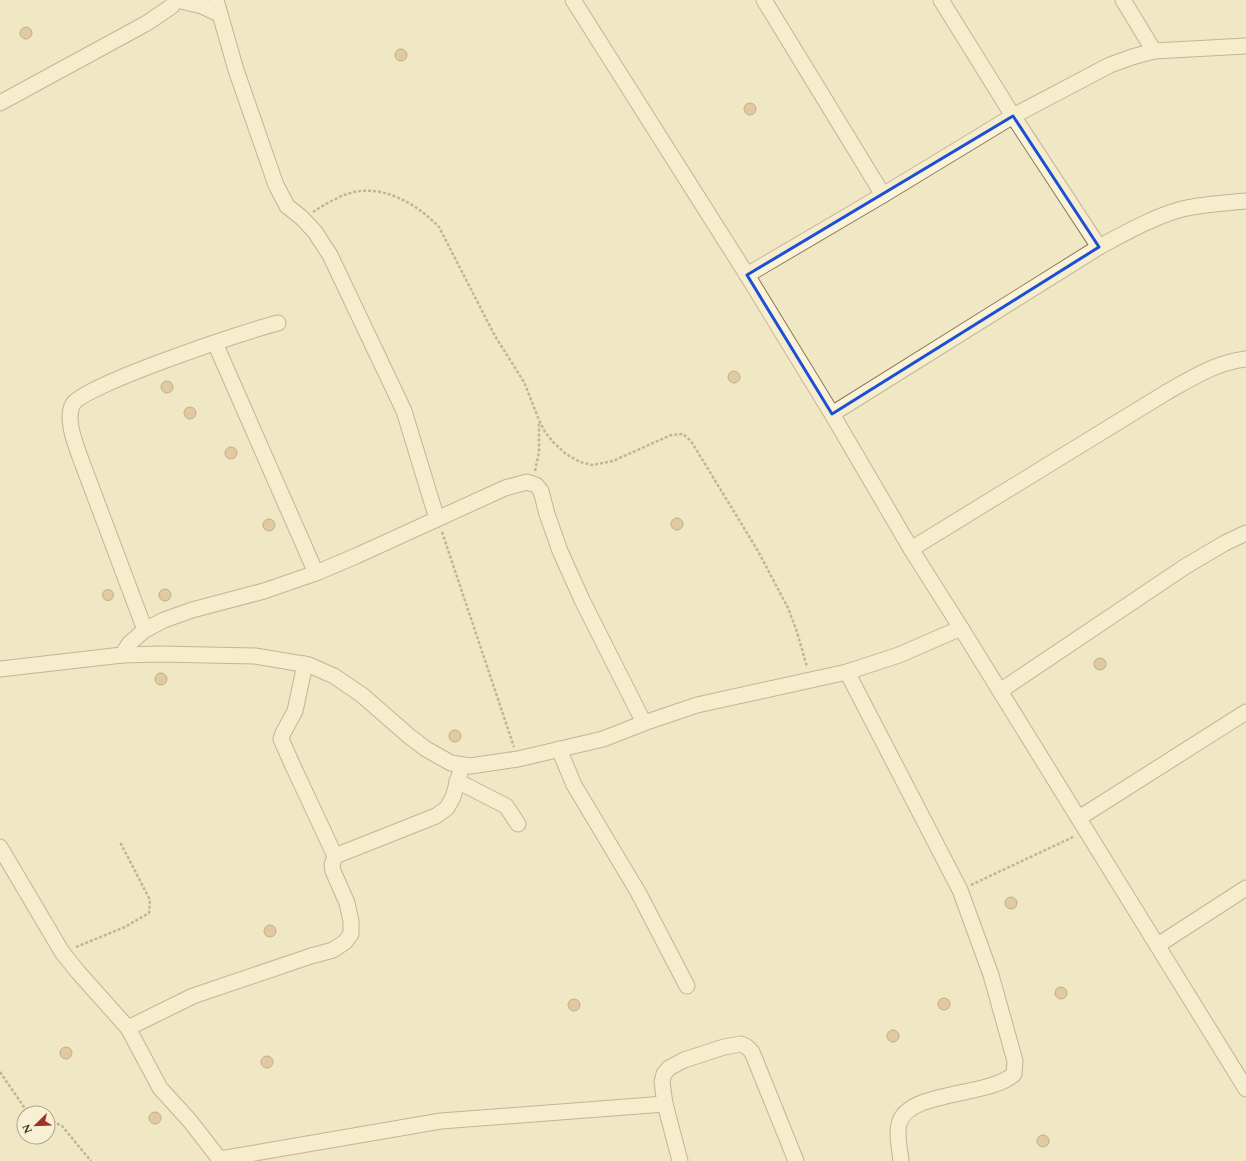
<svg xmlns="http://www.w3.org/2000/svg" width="1246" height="1161" font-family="Spectral,serif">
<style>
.building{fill:#cfa679;stroke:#8b653f}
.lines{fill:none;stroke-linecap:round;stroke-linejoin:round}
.street-casing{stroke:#8b795a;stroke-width:17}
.path{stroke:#8b795a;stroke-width:2.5;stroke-dasharray:3 2;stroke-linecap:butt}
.street{stroke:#faf3d8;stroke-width:15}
.marked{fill:none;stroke:#1d4ed8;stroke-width:3;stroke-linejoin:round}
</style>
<rect width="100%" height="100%" fill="#f0e7c5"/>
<!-- building -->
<g class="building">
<circle cx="26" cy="33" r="6"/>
<circle cx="401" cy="55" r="6"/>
<circle cx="750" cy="109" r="6"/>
<circle cx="734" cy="377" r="6"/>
<circle cx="167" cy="387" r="6"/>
<circle cx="190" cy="413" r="6"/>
<circle cx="231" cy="453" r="6"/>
<circle cx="677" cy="524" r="6"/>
<circle cx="269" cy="525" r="6"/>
<circle cx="165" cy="595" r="6"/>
<circle cx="108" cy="595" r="5.5"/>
<circle cx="1100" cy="664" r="6"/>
<circle cx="161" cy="679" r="6"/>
<circle cx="455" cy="736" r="6"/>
<circle cx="1011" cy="903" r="6"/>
<circle cx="270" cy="931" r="6"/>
<circle cx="1061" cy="993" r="6"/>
<circle cx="944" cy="1004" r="6"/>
<circle cx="574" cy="1005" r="6"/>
<circle cx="893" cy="1036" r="6"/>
<circle cx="66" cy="1053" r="6"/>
<circle cx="267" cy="1062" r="6"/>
<circle cx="155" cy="1118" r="6"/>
<circle cx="1043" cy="1141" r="6"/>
</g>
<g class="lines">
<!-- street casing -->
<g class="street-casing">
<g id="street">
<polyline points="177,0 202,6 219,14"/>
<polyline points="216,0 236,70 276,185 287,206 302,218 315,232 330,255 404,411 437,519"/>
<polyline points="573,0 747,275 832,414 911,549 961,628 1246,1089"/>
<polyline points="764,0 883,195"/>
<polyline points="941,0 1013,116 1099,247"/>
<polyline points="1123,0 1154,51"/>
<polyline points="0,103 147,23 172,6 175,0"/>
<polyline points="747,275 883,195 1013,116 1110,65 1132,57 1154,51 1246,46"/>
<polyline points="215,343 316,573"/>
<path d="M832 414 1099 247C1125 233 1153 217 1182 209 1203 204 1225 203 1246 201"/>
<path d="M911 549 1167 392C1192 378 1217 362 1246 359"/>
<path d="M145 630 80 457C75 443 65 418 73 404 84 385 249 330 278 323"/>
<polyline points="122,655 129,644 139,635 145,630 164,620 192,610 264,591 316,573 356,556 505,488 527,482 536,485 541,491 547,514 560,551 582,600 644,723"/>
<polyline points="305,664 295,711 283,733 281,739 292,764 335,856"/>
<polyline points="0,669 122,655 160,654 255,656 309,665 334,676 362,695 409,736 426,749 451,763 470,766 518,759 603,739 644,723 697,705 847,672 899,655 961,628"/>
<path d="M847 672 960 890 991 975 1015 1061 1014 1074C990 1097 907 1090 899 1124 896 1135 900 1150 901 1161"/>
<polyline points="1000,691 1186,566 1225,543 1246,533"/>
<polyline points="559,749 574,785 638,892 687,986"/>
<polyline points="457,781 506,806 518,824"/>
<polyline points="1079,818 1246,712"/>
<polyline points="0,847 62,952 78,972 128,1028 160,1088 190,1121 221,1161"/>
<polyline points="1158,945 1246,888"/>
<polyline points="128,1028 193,996 311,956 333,950 345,942 351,934 351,921 347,903 333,871 332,865 335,856 436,816 447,808 453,797 462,766"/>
<polyline points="220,1159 441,1121 665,1104"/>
<polyline points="680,1161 665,1104 662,1082 664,1074 669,1068 684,1060 724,1047 741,1044 747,1047 752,1052 796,1161"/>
</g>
</g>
<!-- path -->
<g class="path">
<path d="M313 212C327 203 345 192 361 191 390 188 420 207 439 227L495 336 524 382 539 420 545 432 553 442 566 454 580 462 592 465 613 461 671 435 683 434 691 441 758 551 788 608 797 632 807 667"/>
<polyline points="535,471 539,452 539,422"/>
<polyline points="442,532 514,747"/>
<polyline points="971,885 1073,837"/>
<polyline points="76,947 125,927 149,913 150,900 120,842"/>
<polyline points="0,1072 24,1107 35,1113"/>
<polyline points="48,1119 62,1126 91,1161"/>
</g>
<!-- street -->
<use href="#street" class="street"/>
</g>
<!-- marked area -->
<path d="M0 0H1246V1161H0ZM1013 116 1099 247 832 414 747 275Z" fill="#f0e7c5" fill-opacity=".55" fill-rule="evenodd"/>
<path class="marked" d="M1013 116 1099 247 832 414 747 275Z"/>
<!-- north arrow -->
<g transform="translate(36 1125) rotate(247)"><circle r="19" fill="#f7f0d5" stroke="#aca38c"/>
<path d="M0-3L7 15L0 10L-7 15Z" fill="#9c3328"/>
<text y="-6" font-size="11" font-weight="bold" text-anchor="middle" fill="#3b2f1e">N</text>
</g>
</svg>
